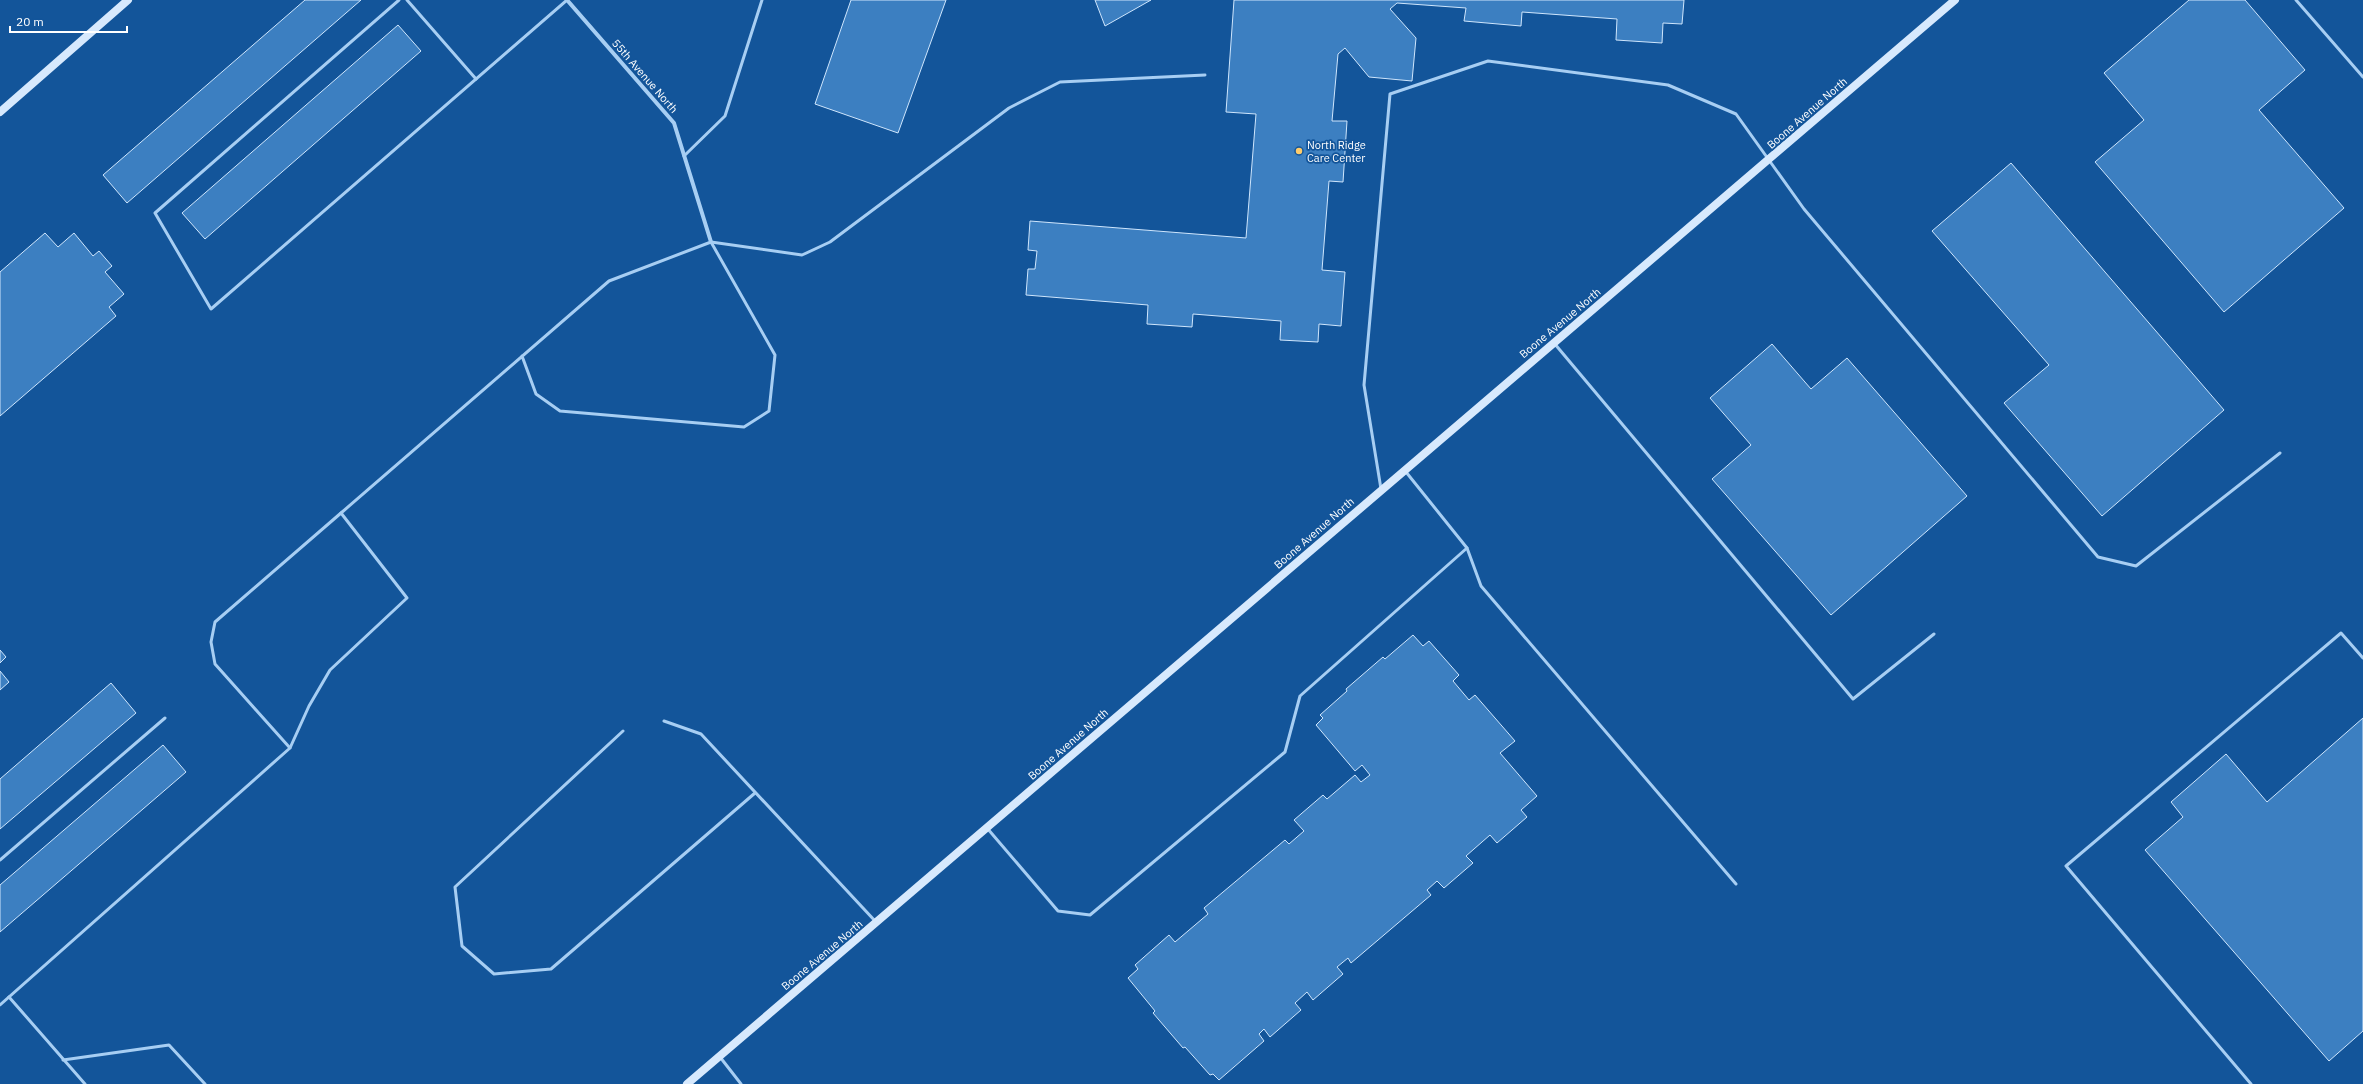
<svg xmlns="http://www.w3.org/2000/svg" width="2363" height="1084" font-family="'IBM Plex Sans',sans-serif">
<style>
.building{fill:#3c7fc1;stroke:#cfe6fd}
.lines{fill:none;stroke-linecap:round;stroke-linejoin:round}
.lane{stroke:#a7cef3;stroke-width:3}
.street{stroke:#a7cef3;stroke-width:4}
.secondary{stroke:#d7e9fd;stroke-width:8}
.poi-dot{fill:#ffcc6a;stroke:#13559a;stroke-width:1.5}
.labels{text-anchor:middle;dominant-baseline:central;stroke-width:3.5;stroke-linejoin:round;paint-order:stroke}
.street-label{font-size:11px;fill:#fff;stroke:#13559a}
.poi-label{font-size:11px;fill:#fff;stroke:#13559a;text-anchor:start}
</style>
<rect width="100%" height="100%" fill="#13559a"/>
<!-- building -->
<g class="building">
<polygon points="305,0 361,0 127,203 103,175"/>
<polygon points="851,0 946,0 898,133 815,104"/>
<polygon points="1095,0 1151,0 1105,26"/>
<polygon points="1234,0 1684,0 1682,24 1663,23 1662,43 1616,40 1617,19 1522,12 1521,26 1464,21 1466,8 1397,3 1390,9 1416,38 1412,81 1369,77 1345,48 1338,54 1332,121 1347,121 1343,182 1329,181 1322,270 1345,272 1341,326 1319,324 1318,342 1280,340 1281,321 1193,314 1192,327 1147,324 1148,305 1026,295 1028,269 1035,269 1037,251 1028,250 1030,221 1246,238 1256,114 1226,112"/>
<polygon points="2189,0 2245,0 2305,70 2259,110 2344,208 2224,312 2095,162 2144,120 2104,73"/>
<polygon points="398,25 421,51 205,239 182,213"/>
<polygon points="2011,163 2224,410 2102,516 2004,403 2049,365 1932,231"/>
<polygon points="45,233 58,247 74,233 93,256 99,251 112,266 105,272 124,294 109,307 116,316 0,416 0,272"/>
<polygon points="1772,344 1811,389 1847,358 1967,496 1831,615 1712,479 1751,445 1710,398"/>
<polygon points="1413,635 1423,646 1429,641 1459,675 1453,681 1469,700 1475,695 1515,741 1500,753 1537,796 1521,810 1527,817 1497,843 1490,835 1466,856 1473,863 1444,888 1437,881 1427,890 1431,895 1351,963 1348,958 1337,967 1343,974 1313,1000 1307,992 1295,1003 1301,1010 1270,1037 1264,1029 1259,1034 1264,1041 1219,1080 1213,1074 1210,1075 1185,1047 1183,1048 1153,1013 1155,1011 1128,978 1138,969 1135,965 1169,935 1175,942 1208,914 1204,908 1285,840 1289,844 1304,831 1294,820 1323,795 1327,799 1355,775 1361,782 1370,775 1362,765 1355,771 1316,725 1323,718 1320,715 1347,691 1346,689 1383,657 1385,659"/>
<polygon points="0,650 6,657 0,663"/>
<polygon points="0,671 9,682 0,690"/>
<polygon points="111,683 136,713 0,829 0,779"/>
<polygon points="2363,718 2363,1031 2329,1061 2145,850 2183,817 2171,802 2226,754 2267,802"/>
<polygon points="163,745 186,772 0,932 0,885"/>
</g>
<g class="lines">
<!-- lane -->
<g class="lane">
<polyline points="399,0 155,213 211,309 567,0"/>
<polyline points="407,0 476,79"/>
<polyline points="2296,0 2363,77"/>
<polyline points="684,156 725,116 762,0"/>
<polyline points="711,242 802,255 830,242 1009,108 1060,82 1205,75"/>
<polyline points="1554,343 1853,699 1934,634"/>
<polyline points="1406,472 1467,548 1481,586 1736,884"/>
<polyline points="1381,489 1364,385 1390,94 1488,61 1668,85 1736,114 1804,209 2098,557 2136,566 2280,453"/>
<polyline points="664,721 701,734 876,922"/>
<polyline points="623,731 455,887 462,946 494,974 551,969 755,793"/>
<polyline points="290,748 215,664 211,642 215,622 341,513"/>
<polyline points="987,828 1058,911 1090,915 1285,752 1300,696 1467,548"/>
<polyline points="0,860 165,718"/>
<polyline points="9,997 85,1084"/>
<polyline points="0,1005 290,748 309,706 330,670 407,598 341,513 609,281 711,242 775,355 769,411 744,427 560,411 536,394 522,356"/>
<polyline points="720,1057 741,1084"/>
<polyline points="63,1060 169,1045 205,1084"/>
<polyline points="2251,1084 2066,866 2341,633 2363,658"/>
</g>
<!-- street -->
<polyline class="street" points="567,0 674,123 711,242"/>
<!-- secondary -->
<g class="secondary">
<polyline points="0,112 128,0"/>
<polyline points="687,1084 1955,0"/>
</g>
</g>
<!-- markers -->
<circle class="poi-dot" cx="1299" cy="151" r="4"/>
<g class="labels">
<!-- street labels -->
<g class="street-label">
<text transform="translate(645 76) rotate(49)">55th Avenue North</text>
<text transform="translate(1807 113) rotate(-41)">Boone Avenue North</text>
<text transform="translate(1560 323) rotate(-40)">Boone Avenue North</text>
<text transform="translate(1314 533) rotate(-41)">Boone Avenue North</text>
<text transform="translate(1068 744) rotate(-41)">Boone Avenue North</text>
<text transform="translate(822 955) rotate(-40)">Boone Avenue North</text>
</g>
<!-- poi labels -->
<g class="poi-label">
<text x="1307" y="145">North Ridge<tspan x="1307" dy="13">Care Center</tspan></text>
</g>
</g>
<!-- scale -->
<path d="M10 26v6h117v-6" fill="none" stroke="#ffffff" stroke-width="2"/>
<text x="16" y="26" font-size="12" fill="#ffffff" stroke="#13559a" stroke-width="3" paint-order="stroke">20 m</text>
</svg>
